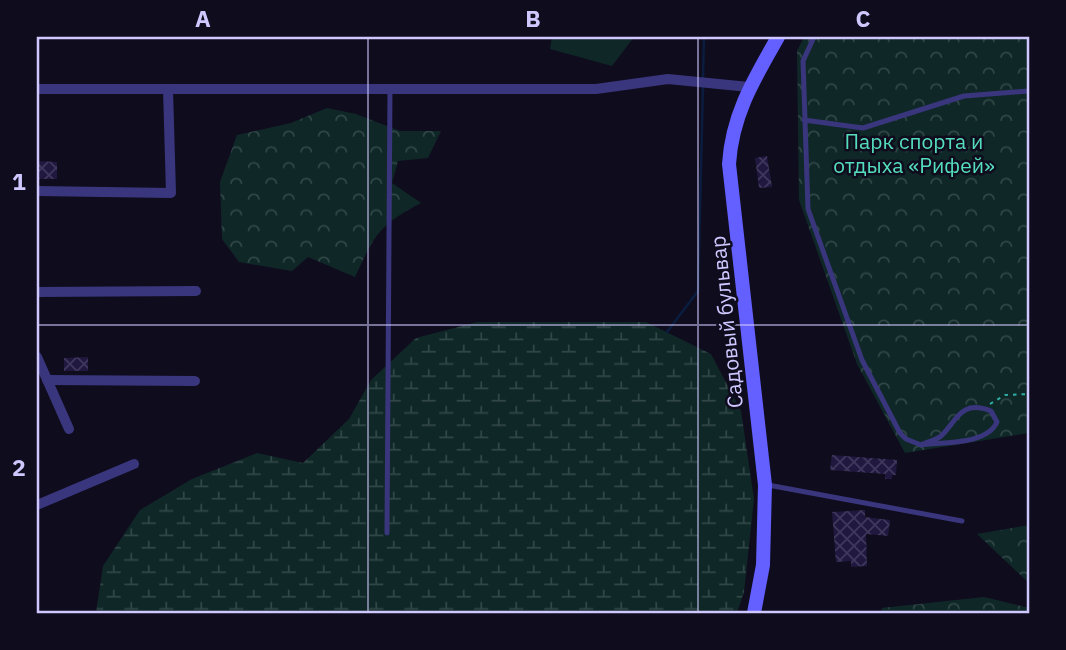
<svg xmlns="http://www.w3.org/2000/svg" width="1066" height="650" font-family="'IBM Plex Sans',sans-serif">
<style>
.grass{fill:#0f2827}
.forest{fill:url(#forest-crowns)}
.wetland{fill:url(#wetland-marsh)}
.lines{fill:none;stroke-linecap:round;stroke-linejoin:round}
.stream{stroke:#0a1d3e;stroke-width:2.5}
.building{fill:url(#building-cross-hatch)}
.path{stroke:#2dafa7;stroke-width:2;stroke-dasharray:3.5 5;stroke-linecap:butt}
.lane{stroke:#39367d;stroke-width:5}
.street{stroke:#39367d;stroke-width:10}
.secondary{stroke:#645fff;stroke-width:14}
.grid{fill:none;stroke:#cfc8ff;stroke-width:2;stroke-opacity:0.55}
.labels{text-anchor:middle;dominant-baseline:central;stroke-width:5;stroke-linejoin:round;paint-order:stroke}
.park-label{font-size:21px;fill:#55debc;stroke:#0f0c1e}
.street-label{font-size:21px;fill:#cfc8ff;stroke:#0f0c1e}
.neatline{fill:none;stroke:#cfc8ff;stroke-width:2.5}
.grid-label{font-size:23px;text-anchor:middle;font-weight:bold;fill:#cfc8ff}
</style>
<defs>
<pattern id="forest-crowns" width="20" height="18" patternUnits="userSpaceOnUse" patternTransform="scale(1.75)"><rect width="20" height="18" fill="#0f2827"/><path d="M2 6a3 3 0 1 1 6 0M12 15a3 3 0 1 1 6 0" fill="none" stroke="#314647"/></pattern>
<pattern id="wetland-marsh" width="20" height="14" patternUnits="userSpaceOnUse" patternTransform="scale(1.75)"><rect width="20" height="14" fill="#0f2827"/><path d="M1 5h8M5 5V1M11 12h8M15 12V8" fill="none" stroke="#314647"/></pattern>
<pattern id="building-cross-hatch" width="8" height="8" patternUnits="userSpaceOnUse" patternTransform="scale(1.75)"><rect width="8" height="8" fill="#20183f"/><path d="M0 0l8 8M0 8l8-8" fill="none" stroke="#3f385c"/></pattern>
</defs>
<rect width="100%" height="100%" fill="#0f0c1e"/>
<!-- grass -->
<polygon class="grass" points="552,37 634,37 612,66 550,49"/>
<!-- forest -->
<g class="forest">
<polygon points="804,37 1029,37 1029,433 905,453 857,364 799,200 797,51"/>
<path d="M327 108 356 114 400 131H441L428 158 398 161 392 183 421 203C379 225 375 234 355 277L308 257 292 271 239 262 222 239 220 182 237 135 291 123Z"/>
<polygon points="1029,525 1029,583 977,534"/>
<polygon points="984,597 1029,608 1029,613 881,613 882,608"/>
</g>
<!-- wetland -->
<polygon class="wetland" points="477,322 646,322 711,354 741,411 754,499 744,592 737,613 96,613 103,566 140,510 192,479 257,453 303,463 349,419 371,380 416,338"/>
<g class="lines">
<!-- stream -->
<g class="stream">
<polyline points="703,79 704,37"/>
<polyline points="667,332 698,291 703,86"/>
</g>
</g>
<!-- building -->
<g class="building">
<polygon points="767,156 772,187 759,188 755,158"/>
<polygon points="37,161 57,162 57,179 37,179"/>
<polygon points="88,357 88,371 64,371 64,358"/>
<polygon points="832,455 897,460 896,475 892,475 892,479 885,479 885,474 830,470"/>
<polygon points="865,510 865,517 890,520 888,536 866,534 867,566 851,567 851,561 836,562 832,512"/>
</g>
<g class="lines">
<!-- path -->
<polyline class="path" points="990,404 1005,395 1029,394"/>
<!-- lane -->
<g class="lane">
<path d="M814 37 803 61 808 209 862 360 900 433 906 439 921 445C943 442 987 445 997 422L991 411C960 399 957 421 941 436 936 440 927 442 921 445"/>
<polyline points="804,120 863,128 964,96 1029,91"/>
<polyline points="768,485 962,521"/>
<polyline points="387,533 390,89"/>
</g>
<!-- street -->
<g class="street">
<polyline points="37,89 596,89 668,79 749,87"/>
<polyline points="37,191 171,193 168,89"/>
<polyline points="37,292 196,291"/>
<polyline points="37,357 69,429"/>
<polyline points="47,380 195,381"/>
<polyline points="37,505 134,464"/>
</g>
<!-- secondary -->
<path class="secondary" d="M754 613 763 565 765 485 729 164C732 115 754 79 778 37"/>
</g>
<!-- grid -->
<path class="grid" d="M368 37V613M698 37V613M37 325H1029"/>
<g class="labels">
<!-- park labels -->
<g class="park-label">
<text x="914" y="141">Парк спорта и<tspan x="914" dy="24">отдыха «Рифей»</tspan></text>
</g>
<!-- street labels -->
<g class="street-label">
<text transform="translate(726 322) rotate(-96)">Садовый бульвар</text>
</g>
</g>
<!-- border -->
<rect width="1066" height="650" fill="none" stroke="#0f0c1e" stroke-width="77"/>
<rect x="38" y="38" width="990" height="574" class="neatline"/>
<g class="grid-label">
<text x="203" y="27">A</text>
<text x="533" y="27">B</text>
<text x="863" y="27">C</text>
<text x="19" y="190">1</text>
<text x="19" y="476">2</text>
</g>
</svg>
